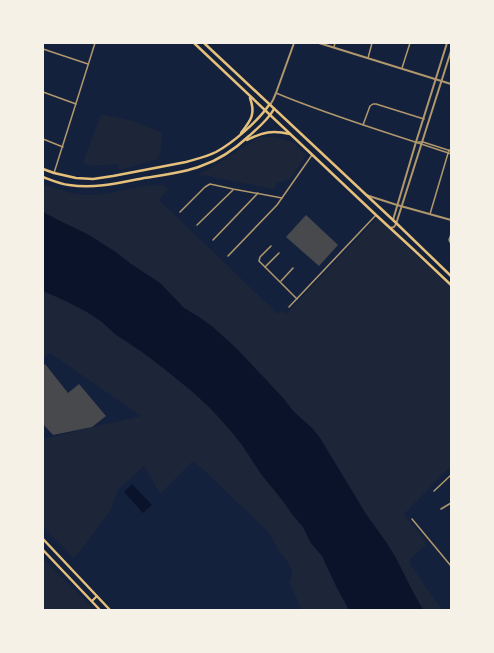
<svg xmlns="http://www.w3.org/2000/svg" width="494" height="653" font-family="Signika,sans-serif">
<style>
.green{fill:#1d2539}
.water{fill:#0b132b}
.building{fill:#48494c}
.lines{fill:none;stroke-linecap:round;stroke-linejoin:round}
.minor{stroke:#b1986c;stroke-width:1.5}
.tertiary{stroke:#b1986c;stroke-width:2}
.secondary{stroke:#e5c07b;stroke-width:2}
.primary{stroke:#e5c07b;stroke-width:2.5}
</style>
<rect width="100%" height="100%" fill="#14213d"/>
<!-- green -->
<g class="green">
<polygon points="101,114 137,122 162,133 161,149 158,159 119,170 117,164 91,166 84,163 84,160"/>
<polygon points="259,137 276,137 292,142 306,155 290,179 277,183 274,189 198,174 209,169"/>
<path d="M43 184C58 189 74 196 91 195 115 194 140 184 164 185L167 190 159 200 278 314 281 310 286 314 377 218 451 288V466L404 514 406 517 425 540 426 545 411 558 410 564 442 610H423L412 590 396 558 386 542 366 514 320 438 312 428 294 412 283 398 237 349 199 317 184 308 160 283 131 264 117 253 89 235 58 220 43 212Z"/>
<path d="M43 291 66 301 87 312 102 322 115 334 145 354 172 375 195 394 212 410 231 431 242 445 261 474 283 501 292 514 302 526 311 543 322 556 338 590 349 610H302L289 582C290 580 292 576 292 573 291 563 282 556 277 548 274 542 272 537 267 531L208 474 193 461 160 494 144 466 119 489 115 498 110 511 87 542 74 558 43 527V439L141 416 50 353 43 359Z"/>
<polygon points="43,559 95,610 43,610"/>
</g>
<!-- water -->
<g class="water">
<polygon points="43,212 58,220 89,235 117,253 131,264 160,283 184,308 199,317 213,327 237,349 283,398 294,412 312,428 320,438 366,514 386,542 396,558 412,590 423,610 349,610 337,588 322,556 311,543 303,527 292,514 283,501 261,474 242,445 231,431 212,410 195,394 172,375 145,354 115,334 102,322 87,312 66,301 43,291"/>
<polygon points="132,484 152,505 143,513 124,492"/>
</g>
<!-- building -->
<g class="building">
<polygon points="306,215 338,245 319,266 286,237"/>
<polygon points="45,364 68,393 79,384 106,416 92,427 53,435 43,424 43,366"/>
</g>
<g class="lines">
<!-- minor -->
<g class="minor">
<polyline points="334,47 335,43"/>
<polyline points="43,49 88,64"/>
<polyline points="368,58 372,43"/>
<polyline points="402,68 410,43"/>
<polyline points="43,92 76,104"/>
<path d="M276 93C333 117 393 134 451 154"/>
<polyline points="363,125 370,106 373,104 376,104 424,119"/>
<polyline points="43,139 63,147"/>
<polyline points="418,142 423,142 451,151"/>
<polyline points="54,173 95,43"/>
<polyline points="180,212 205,187 210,184 233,189 282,198"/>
<polyline points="430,214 449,150"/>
<polyline points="197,225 233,190"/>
<polyline points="451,234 449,240 451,244"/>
<polyline points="213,240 258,193"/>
<polyline points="271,246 260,257 259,261 297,299"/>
<polyline points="228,256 277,205 312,155"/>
<polyline points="265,267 279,253"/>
<polyline points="281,281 293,268"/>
<polyline points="289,307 376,215"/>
<polyline points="434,491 451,475"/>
<polyline points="441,509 451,503"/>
<polyline points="412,519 451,566"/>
</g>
<!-- tertiary -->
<g class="tertiary">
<polyline points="319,43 451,84"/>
<polyline points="270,105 273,100 276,93 294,43"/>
<polyline points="366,195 397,205 451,220"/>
<polyline points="393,220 416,142 447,43"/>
<polyline points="390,228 394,227 396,224 451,51"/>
</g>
<!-- secondary -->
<polyline class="secondary" points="92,601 97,596"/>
<!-- primary -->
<g class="primary">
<polyline points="194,43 376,215 414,250 451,285"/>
<polyline points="204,43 393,220 451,276"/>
<path d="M241 133C251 120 256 114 250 98"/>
<path d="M247 140C263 132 272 130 290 134"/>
<path d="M43 169 54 173 76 178 93 179 113 176 186 162C196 159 206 157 216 152 233 143 258 121 269 105"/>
<path d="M43 177C51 180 60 184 69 185 95 189 119 183 144 178 163 175 183 173 201 166 219 160 235 149 249 136 258 128 268 120 274 109"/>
<polyline points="43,539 110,610"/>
<polyline points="43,550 100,610"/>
</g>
</g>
<!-- border -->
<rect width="494" height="653" fill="none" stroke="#f6f1e7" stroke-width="88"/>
</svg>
